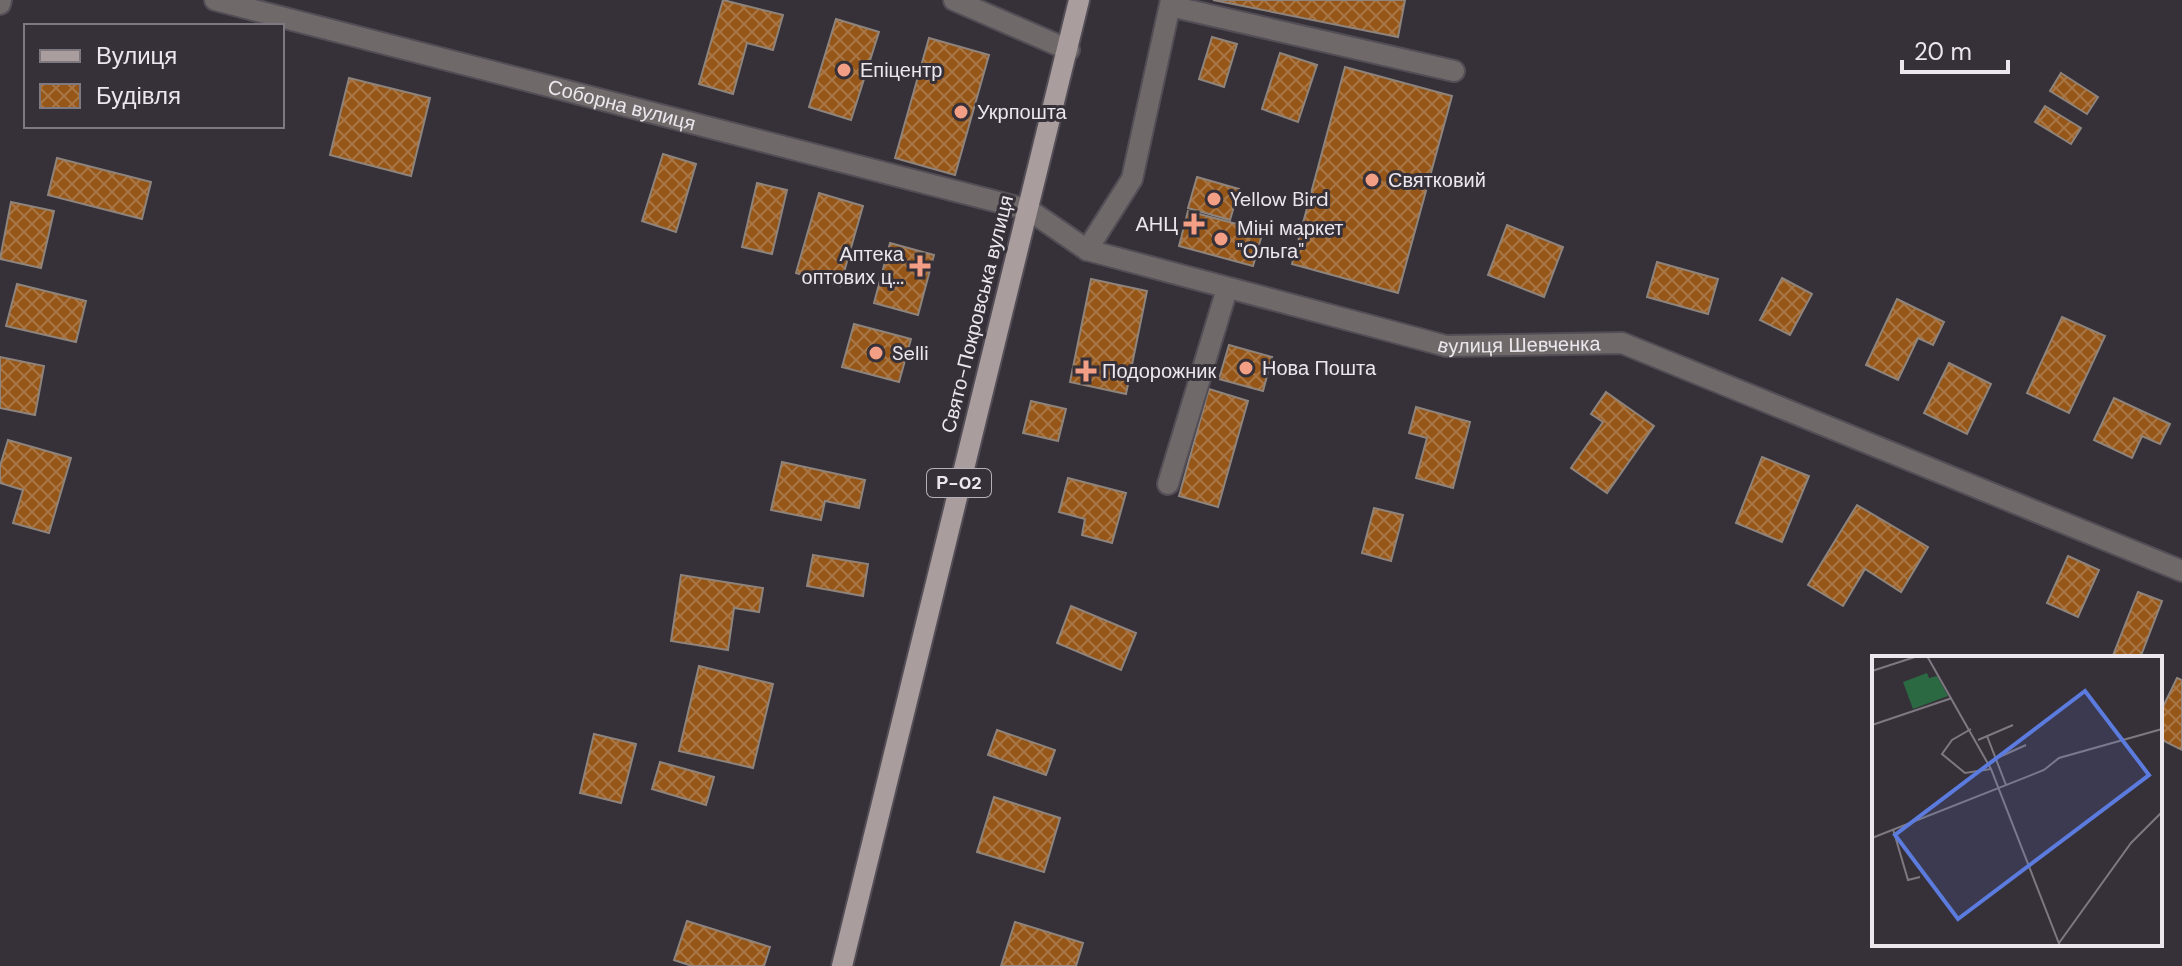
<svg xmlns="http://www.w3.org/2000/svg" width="2182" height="966" font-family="'DM Sans',sans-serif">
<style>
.building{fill:url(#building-cross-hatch);stroke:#8e847c;stroke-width:2}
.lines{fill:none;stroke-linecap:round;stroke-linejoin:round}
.service-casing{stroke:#534d56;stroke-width:24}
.minor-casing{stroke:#534d56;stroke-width:24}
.primary-casing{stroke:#534d56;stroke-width:24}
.service{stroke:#6f6969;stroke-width:20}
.minor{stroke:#6f6969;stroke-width:20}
.primary{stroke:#aa9d9e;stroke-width:20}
.poi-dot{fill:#f39f86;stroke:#363039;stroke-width:3}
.labels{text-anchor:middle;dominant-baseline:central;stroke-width:6;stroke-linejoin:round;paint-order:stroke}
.shield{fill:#363039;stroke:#b5b0b7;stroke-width:2}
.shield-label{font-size:18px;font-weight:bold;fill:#ebe7ed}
.poi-label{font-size:20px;fill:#ebe7ed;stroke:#363039;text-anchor:start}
.street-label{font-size:20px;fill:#ebe7ed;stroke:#363039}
.inset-road{fill:none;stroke:#7e7981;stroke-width:2}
.view{fill:#5b7cde;fill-opacity:0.15;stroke:#5b7cde;stroke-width:4}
.inset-edge{fill:none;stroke:#ebe7ed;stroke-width:4}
</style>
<defs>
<pattern id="building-cross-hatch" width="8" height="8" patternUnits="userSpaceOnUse" patternTransform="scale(2)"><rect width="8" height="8" fill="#955618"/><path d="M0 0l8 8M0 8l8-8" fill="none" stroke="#a97645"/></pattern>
</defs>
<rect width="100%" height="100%" fill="#363039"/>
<!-- building -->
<g class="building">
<polygon points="723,0 783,15 773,50 747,43 733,94 699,84"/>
<polygon points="1213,0 1405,0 1398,37"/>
<polygon points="836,19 879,32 851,120 809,107"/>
<polygon points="1212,37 1237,44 1224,87 1199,79"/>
<polygon points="929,38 989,55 955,175 895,158"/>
<polygon points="1280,53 1317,65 1298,122 1262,109"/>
<polygon points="1345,67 1452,96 1398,293 1292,264"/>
<polygon points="2061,73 2098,97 2087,114 2050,91"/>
<polygon points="349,78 430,98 411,176 330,155"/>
<polygon points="2045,106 2081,128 2071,144 2035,122"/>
<polygon points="663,154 696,164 676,232 642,221"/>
<polygon points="57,158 151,182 142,219 48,195"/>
<polygon points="1197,177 1239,189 1230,220 1188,208"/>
<polygon points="757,183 787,190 772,254 742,247"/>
<polygon points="819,193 863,206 840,286 796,273"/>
<polygon points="11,202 54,211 41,268 0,259"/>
<polygon points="1188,211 1263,231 1253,266 1179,246"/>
<polygon points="1507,225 1563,247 1544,297 1488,275"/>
<polygon points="890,243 934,255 918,315 874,303"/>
<polygon points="1657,262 1718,279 1708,314 1647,297"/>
<polygon points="1782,278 1812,294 1790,335 1760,320"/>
<polygon points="1091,279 1147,291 1126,394 1070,382"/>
<polygon points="17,284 86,301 76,342 6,326"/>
<polygon points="1897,299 1944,322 1933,345 1918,338 1898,380 1866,365"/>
<polygon points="2062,317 2105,336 2069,413 2027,393"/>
<polygon points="854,324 911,339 899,382 842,367"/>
<polygon points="1229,345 1272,357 1263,391 1219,379"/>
<polygon points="0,357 44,366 35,415 0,408"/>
<polygon points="1949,363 1991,384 1967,434 1924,413"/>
<polygon points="1209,389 1248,401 1218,507 1179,496"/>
<polygon points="1606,392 1654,426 1607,493 1571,468 1603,422 1591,414"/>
<polygon points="2114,398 2170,424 2160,444 2142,436 2132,458 2094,440"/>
<polygon points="1031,401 1066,409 1058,441 1023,433"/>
<polygon points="1416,407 1470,422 1453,488 1416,478 1427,438 1409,433"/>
<polygon points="8,440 71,458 49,533 13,523 23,490 0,483 0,466"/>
<polygon points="1762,457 1809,476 1782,542 1736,523"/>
<polygon points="782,462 865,480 859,508 825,501 821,520 771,510"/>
<polygon points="1068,478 1126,493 1112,543 1082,535 1085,519 1059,512"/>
<polygon points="1857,505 1928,547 1901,592 1865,569 1843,606 1808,585"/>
<polygon points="1374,508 1403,515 1391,561 1362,553"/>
<polygon points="813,555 868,564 863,596 807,586"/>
<polygon points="2068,556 2099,570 2078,617 2047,603"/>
<polygon points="681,575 763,588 759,612 734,608 728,650 671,641"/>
<polygon points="2138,592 2162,601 2140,658 2112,658"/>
<polygon points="1071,606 1136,633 1121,670 1057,643"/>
<polygon points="699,666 773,684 753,768 679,751"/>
<polygon points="2177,678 2182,680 2182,750 2160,739 2160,713"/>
<polygon points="997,730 1055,750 1046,775 988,755"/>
<polygon points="594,734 636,744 621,803 580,793"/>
<polygon points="660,762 714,777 706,805 652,789"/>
<polygon points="994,797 1060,818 1044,872 977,852"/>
<polygon points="687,921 770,947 764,966 692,966 674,960"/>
<polygon points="1015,922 1083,943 1076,966 1001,966"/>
</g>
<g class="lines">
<!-- service casing -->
<g class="service-casing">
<g id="service">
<polyline points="954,0 1069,50"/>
<polyline points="1170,6 1454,71"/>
<polyline points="1087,250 1132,179 1171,0"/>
<polyline points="1168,484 1227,289"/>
</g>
</g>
<!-- minor casing -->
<g class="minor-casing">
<g id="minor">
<path id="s1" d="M215 0 1029 210 1087 250 1446 346 1622 343 2182 571"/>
<polyline points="0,4 1,0"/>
</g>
</g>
<!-- primary casing -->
<g class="primary-casing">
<polyline id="primary" points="842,966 1079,0"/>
</g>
<!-- service -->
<use href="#service" class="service"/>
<!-- minor -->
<use href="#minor" class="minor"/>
<!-- primary -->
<use href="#primary" class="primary"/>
</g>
<!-- markers -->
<g class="poi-dot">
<circle cx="844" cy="70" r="8"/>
<circle cx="961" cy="112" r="8"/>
<circle cx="1372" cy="180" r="8"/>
<circle cx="1214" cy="199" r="8"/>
<path d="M1190 212h8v8h8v8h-8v8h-8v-8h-8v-8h8z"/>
<circle cx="1221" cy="239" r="8"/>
<path d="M916 254h8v8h8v8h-8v8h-8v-8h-8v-8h8z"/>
<circle cx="876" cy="353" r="8"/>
<circle cx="1246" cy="368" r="8"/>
<path d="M1082 359h8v8h8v8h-8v8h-8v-8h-8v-8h8z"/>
</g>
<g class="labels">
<!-- shield labels -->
<rect class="shield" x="927" y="469" width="64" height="28" rx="6"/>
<g class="shield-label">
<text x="959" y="483">Р-02</text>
</g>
<!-- poi labels -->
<g class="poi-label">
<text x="860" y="70">Епіцентр</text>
<text x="977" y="112">Укрпошта</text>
<text x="1388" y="180">Святковий</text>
<text x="1230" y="199">Yellow Bird</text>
<text x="1178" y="224" text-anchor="end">АНЦ</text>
<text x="1237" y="228">Міні маркет<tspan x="1237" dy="23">"Ольга"</tspan></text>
<text x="904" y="254" text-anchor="end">Аптека<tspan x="904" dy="23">оптових ц...</tspan></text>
<text x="892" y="353">Selli</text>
<text x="1262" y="368">Нова Пошта</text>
<text x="1102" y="371">Подорожник</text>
</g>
<!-- street labels -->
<g class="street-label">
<text stroke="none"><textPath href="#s1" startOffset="420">Соборна вулиця</textPath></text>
<text transform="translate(977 314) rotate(-76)">Свято-Покровська вулиця</text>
<text stroke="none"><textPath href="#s1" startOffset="1356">вулиця Шевченка</textPath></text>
</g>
</g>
<!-- overview -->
<g transform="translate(1872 656)">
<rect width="290" height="290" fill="#363039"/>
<path d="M55 17 57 22 65 20 76 40 41 53 31 26Z" fill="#2a6941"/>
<path class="inset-road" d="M55 0 119 113 188 290M0 15 46 0M0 69 80 42M99 73 80 84 70 98 93 117 119 113M115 80 134 129M106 84 141 69M125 102 154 89M21 173 36 224 48 221M0 182 172 114 187 102 290 73M187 287 259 187 290 156"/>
<path class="view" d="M213 35 277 119 86 263 23 179Z"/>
<rect width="290" height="290" class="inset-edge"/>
</g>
<!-- legend -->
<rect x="24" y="24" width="260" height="104" fill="#363039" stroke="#7e7981" stroke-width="2"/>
<rect x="40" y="50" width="40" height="12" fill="#aa9d9e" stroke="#7e7981" stroke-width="2"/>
<text x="96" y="64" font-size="24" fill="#ebe7ed">Вулиця</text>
<rect x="40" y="84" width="40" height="24" fill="url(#building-cross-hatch)" stroke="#7e7981" stroke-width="2"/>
<text x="96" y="104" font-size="24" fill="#ebe7ed">Будівля</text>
<!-- scale -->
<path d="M1902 60v12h106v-12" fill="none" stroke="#ebe7ed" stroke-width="4"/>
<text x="1914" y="60" font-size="24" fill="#ebe7ed" stroke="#363039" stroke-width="6" paint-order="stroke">20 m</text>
</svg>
